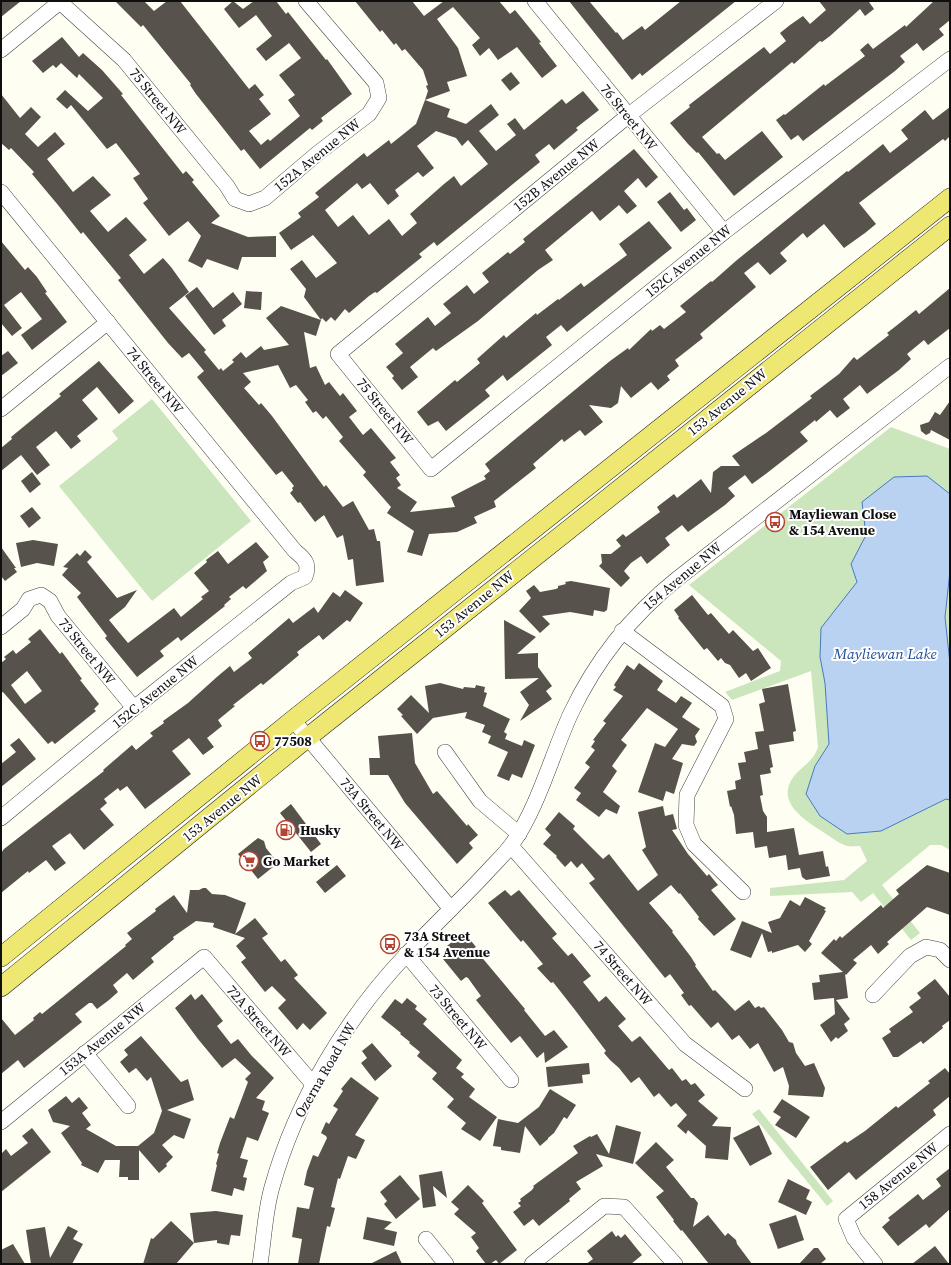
<svg xmlns="http://www.w3.org/2000/svg" width="951" height="1265" font-family="'Source Serif 4',serif">
<style>
.green{fill:#cbe6bd}
.water{fill:#bad2f2;stroke:#467ac3}
.building{fill:#57524c;fill-rule:evenodd}
.lines{fill:none;stroke-linecap:round;stroke-linejoin:round}
.minor-casing{stroke:#424242;stroke-width:16}
.major-casing{stroke:#202020;stroke-width:20}
.minor{stroke:#fff;stroke-width:15}
.major{stroke:#eee772;stroke-width:19}
.labels{text-anchor:middle;dominant-baseline:central;stroke-width:4;stroke-linejoin:round;paint-order:stroke}
.street-label{font-size:14px;fill:#0f0f0f;stroke:#fff}
.poi-label{font-size:14px;font-weight:bold;fill:#0f0f0f;stroke:#fff;text-anchor:start}
.water-label{font-size:15px;font-style:italic;fill:#214d98;stroke:#fff}
</style>
<rect width="100%" height="100%" fill="#fefef2"/>
<!-- green -->
<g class="green">
<polygon points="152,399 251,521 152,601 59,486 118,439 112,431"/>
<path d="M891 427 950 449V850L941 845H930L882 885 920 933 911 940 873 893 861 902 852 892 770 896V888L844 880 867 861 860 846C856 846 851 847 847 846 840 844 832 838 826 834 811 824 781 808 789 785 796 767 812 766 818 747L811 671 732 700 725 692 780 671 781 661 689 585Z"/>
<polygon points="759,1109 833,1201 827,1206 752,1114"/>
</g>
<!-- water -->
<polygon class="water" points="927,476 950,494 950,571 945,617 950,664 950,800 946,799 881,831 847,834 820,816 806,794 815,766 829,744 825,683 820,657 821,628 857,582 851,564 866,535 862,502 894,477"/>
<!-- building -->
<g class="building">
<polygon points="1,1 21,1 1,17"/>
<polygon points="115,1 144,1 154,11 167,1 180,1 249,89 255,84 264,95 259,99 271,114 249,131 261,145 268,139 270,141 300,116 288,100 295,95 279,75 301,58 289,43 266,61 256,49 272,36 256,15 239,28 224,9 233,1 243,9 254,1 276,1 286,14 288,12 326,60 327,59 352,94 321,118 323,121 312,130 310,128 260,169 244,149 241,151 196,94 190,85 191,84 143,25 141,27"/>
<polygon points="355,1 412,1 424,16 444,1 499,1 510,14 515,10 541,42 539,43 557,66 542,78 517,47 498,60 489,48 480,56 472,45 480,38 453,7 437,19 458,48 467,76 447,82 450,91 425,100 428,91 426,86 428,85 423,70 405,49 402,51 396,43 394,45 382,30 380,32"/>
<polygon points="569,1 589,1 616,33 617,32 623,40 642,26 645,30 681,1 736,1 642,76 640,73 632,80"/>
<polygon points="819,1 870,1 869,2 874,9 865,16 860,9 830,36 822,42 820,41 794,64 792,62 702,137 717,154 719,153 725,160 762,131 783,157 734,196 698,152 697,153 688,144 670,123 690,107 689,105 764,47 770,54 786,41 780,33 790,25 803,16 810,24 826,10"/>
<polygon points="934,1 950,1 950,20 939,29 944,35 923,51 917,43 900,56 905,62 895,71 803,141 798,135 791,140 776,120 784,114 785,115 824,84 825,86 865,56 860,50 868,43 873,49 905,25 906,27"/>
<polygon points="62,37 79,57 83,53 102,70 123,94 121,95 183,174 186,171 194,180 192,182 220,216 211,223 248,237 276,236 276,257 242,257 238,270 207,259 202,268 188,261 201,236 188,221 169,236 143,203 148,199 133,178 140,174 116,143 107,149 71,105 67,109 56,99 65,90 88,111 103,98 79,74 77,78 61,63 56,68 53,65 43,73 32,61"/>
<polygon points="511,72 520,83 510,91 501,80"/>
<path d="M583 91 599 110 576 128 578 130 554 150 549 144 535 155 540 162 437 246 434 242 419 254 422 257 377 293 375 292 369 296 349 313 345 309 335 321 331 317 326 322 322 318 321 320 304 297 306 289 290 269 302 260 316 278 337 263 313 235 291 250 279 233 301 217 298 213 319 197 315 193 364 153 367 157 389 140 391 144 416 124 425 100 450 109 447 117 466 124 491 104 499 115 479 131 496 151 516 135 507 124 515 118 524 130 562 99 566 104ZM436 131 456 138 462 146 468 140 488 164 461 186 454 176 444 184 410 214 417 223 402 236 389 219 369 235 353 215 338 227 325 210 357 183 362 189 370 183 388 205 399 196 395 190 418 172 423 177 434 168 417 146Z"/>
<polygon points="1,94 20,118 31,107 41,117 25,134 38,147 55,132 65,144 47,159 73,192 93,176 111,195 90,211 108,232 126,217 147,240 129,255 144,274 163,258 171,267 189,292 169,308 206,350 204,352 219,370 221,368 223,371 234,362 232,360 241,352 246,358 261,346 264,350 289,345 266,318 281,306 321,320 316,336 304,332 310,368 316,366 325,385 329,382 340,396 343,393 357,411 349,417 363,435 371,428 396,458 390,462 400,475 396,478 401,485 397,488 417,502 410,512 455,507 451,497 486,479 484,476 490,471 485,464 610,361 628,348 629,350 651,329 652,331 660,325 664,329 686,312 680,306 711,281 712,282 737,260 847,171 848,172 883,144 890,153 908,139 901,130 925,110 933,120 950,107 950,136 945,141 943,139 859,203 876,224 865,233 844,248 824,224 807,238 803,233 780,253 787,261 770,275 758,262 744,273 756,287 700,334 703,338 675,360 679,366 667,376 670,380 658,390 651,382 631,398 621,386 618,403 611,408 589,405 603,422 585,436 580,430 564,442 562,439 533,464 536,468 494,501 496,507 474,517 477,523 457,532 429,534 422,556 407,552 414,531 387,513 391,507 363,475 366,472 339,441 343,437 326,416 323,419 316,411 313,413 305,402 308,400 296,385 290,388 278,365 243,373 251,382 244,388 259,405 261,403 272,416 324,487 326,485 343,507 353,501 369,530 374,529 377,541 380,541 384,582 356,586 353,559 348,560 343,535 337,538 324,515 315,522 300,502 298,503 290,493 293,490 292,488 294,486 282,471 276,475 197,377 204,371 189,353 182,358 168,343 118,280 121,278 83,232 81,234 58,205 32,174 34,172 11,148 9,150 1,143"/>
<polygon points="634,149 658,177 646,188 638,178 624,191 637,206 627,214 619,205 600,221 592,211 545,250 553,260 538,270 478,321 436,351 433,348 410,367 418,377 402,390 392,378 394,376 386,367 403,353 395,344 428,317 435,326 451,313 443,304 467,285 474,294 489,282 482,273 508,252 510,254 525,242 523,239"/>
<polygon points="670,192 684,210 687,208 696,220 681,232 657,202"/>
<polygon points="649,221 672,248 567,332 561,325 546,337 552,345 507,381 503,375 485,390 490,396 446,431 438,421 428,426 417,412 455,380 457,382 480,363 477,359 504,335 506,338 536,313 537,315 558,299 559,300 581,283 584,287 627,255 619,244"/>
<polygon points="1,241 25,270 28,267 37,277 47,292 45,293 67,322 32,350 21,335 42,319 21,292 4,305 22,328 12,336 1,323"/>
<polygon points="197,287 213,308 233,292 242,304 222,320 226,326 214,335 185,296"/>
<polygon points="950,288 950,328 928,345 924,340 907,354 911,359 899,370 867,394 860,385 843,399 850,408 837,418 830,410 816,422 815,420 800,432 808,441 767,473 752,484 745,475 728,488 735,496 725,505 688,532 682,525 665,538 670,545 647,564 641,556 631,563 624,571 630,578 621,587 599,566 602,563 601,554 611,554 621,546 616,540 623,534 626,537 660,512 657,507 674,494 677,498 701,479 711,493 713,472 721,466 740,466 732,456 766,433 812,398 810,396 839,374 854,357 857,360 889,335 887,333 896,326 916,310 919,314"/>
<polygon points="246,291 262,292 261,310 244,308"/>
<polygon points="8,351 18,363 1,376 1,356"/>
<polygon points="99,361 134,401 119,414 97,387 82,400 98,419 77,436 81,441 71,449 56,431 36,447 50,465 37,475 21,455 1,471 1,448 12,439 11,437 61,396 59,394"/>
<polygon points="950,401 950,440 931,430 930,433 926,435 921,431 920,425 929,422 935,412 940,415"/>
<polygon points="32,472 41,484 30,493 21,481"/>
<polygon points="32,507 41,518 29,528 20,516"/>
<polygon points="33,540 58,544 54,566 37,563 21,567 16,543"/>
<polygon points="256,542 269,557 263,562 267,571 246,589 243,586 229,597 231,599 224,605 225,606 181,641 178,637 160,651 164,656 137,677 105,638 107,636 77,597 81,593 62,575 68,568 63,567 77,553 80,556 85,550 92,557 87,562 117,598 137,590 125,607 109,620 128,643 174,608 181,617 203,599 201,597 209,591 194,573 207,562 206,560 218,551 228,564"/>
<polygon points="1,547 16,568 14,568 17,572 5,581 1,576"/>
<polygon points="571,581 610,588 607,610 604,612 594,610 593,616 570,612 542,616 550,624 540,633 519,611 531,598 526,591 534,585 540,592 556,589 558,588 558,586 566,584 565,582"/>
<polygon points="345,590 363,603 350,622 347,620 323,640 319,635 297,652 299,655 286,666 263,685 261,683 233,705 235,706 218,720 222,726 207,738 214,747 203,755 189,738 172,751 191,774 145,809 127,786 120,791 118,788 104,799 107,803 100,809 114,825 84,850 70,833 52,846 66,863 55,871 46,860 29,873 28,871 1,893 1,853 4,849 104,771 103,770 132,745 136,750 153,736 150,733 164,723 163,721 188,703 218,676 230,666 234,672 252,658 248,653 289,618 293,623 314,607 318,613 333,592 340,597"/>
<polygon points="692,595 708,615 711,613 729,634 733,630 753,651 758,648 771,668 751,681 746,673 739,678 730,665 725,663 721,658 718,661 707,648 704,650 678,618 679,617 674,610"/>
<polygon points="504,620 536,637 517,654 538,653 538,667 552,686 546,691 552,699 520,721 529,705 520,692 539,678 505,679"/>
<path d="M40 629 60 654 62 652 82 679 80 680 99 704 94 709 96 711 55 744 52 741 48 744 3 692 1 693V663L6 659 4 657 13 650 16 654 31 642 28 639ZM27 671 42 691 25 704 11 685Z"/>
<polygon points="639,663 663,681 657,690 676,703 681,696 692,703 682,717 700,729 695,736 697,742 694,746 682,744 672,759 683,763 674,794 666,791 663,801 638,792 655,743 665,747 678,729 647,708 621,740 627,745 612,766 617,771 603,792 620,806 617,814 606,809 599,817 576,800 581,793 574,788 590,767 585,763 595,750 591,747 595,741 593,740 606,723 603,721 623,696 613,690 616,687 614,685 627,665 634,670"/>
<polygon points="440,683 463,689 464,687 475,688 476,685 485,687 484,692 487,693 483,706 510,719 504,732 507,734 505,739 522,746 524,740 535,745 522,778 512,774 509,781 497,776 508,752 488,743 491,736 482,732 485,725 465,718 467,712 433,718 417,734 401,716 403,715 397,709 411,695 429,713 425,686"/>
<polygon points="788,684 796,731 793,732 794,741 769,745 773,767 770,768 771,773 760,775 763,795 760,796 763,811 767,817 767,832 794,828 799,855 823,851 826,867 828,866 830,876 806,880 802,877 800,868 788,870 786,855 769,858 767,846 755,848 753,832 736,834 734,815 731,806 730,807 727,791 736,789 735,781 741,779 738,763 746,762 744,752 758,749 755,732 764,731 759,704 765,702 762,689"/>
<polygon points="412,733 415,763 433,794 437,791 467,826 468,824 478,835 469,843 473,848 457,864 405,803 388,775 370,775 369,758 380,758 378,736"/>
<polygon points="19,738 36,759 1,787 1,764 16,752 10,745"/>
<polygon points="291,804 321,844 311,852 280,813"/>
<polygon points="663,806 665,816 673,814 677,829 672,830 688,854 707,876 709,874 718,885 711,890 736,919 714,936 698,919 699,917 680,893 679,894 671,885 649,903 673,931 672,932 691,957 696,965 695,966 713,991 715,990 735,1011 749,1000 755,1008 759,1006 761,1008 764,1007 782,1030 789,1042 793,1043 796,1053 805,1066 814,1063 825,1088 823,1097 788,1095 789,1086 783,1067 774,1072 758,1043 750,1049 739,1035 732,1040 718,1022 711,1028 691,1005 689,1006 681,995 684,993 670,974 665,978 589,883 595,879 582,863 577,868 571,861 565,867 556,857 557,856 543,844 551,835 545,829 559,812 575,826 573,829 603,859 609,854 638,891 658,875 642,850 646,847 638,812"/>
<polygon points="258,838 264,841 266,848 278,863 258,879 238,854"/>
<polygon points="337,865 346,876 325,893 316,882"/>
<polygon points="927,865 950,873 950,915 927,907 887,942 889,944 878,954 871,945 853,960 857,963 846,975 845,974 848,998 836,1000 850,1019 844,1024 848,1031 838,1039 836,1037 831,1042 820,1025 835,1014 834,998 814,1000 812,983 820,982 819,975 843,972 821,953 834,939 836,941 840,936 842,938 881,905 883,908 899,894 896,890"/>
<polygon points="203,888 206,888 212,894 225,895 246,903 235,934 255,918 268,934 262,938 281,962 285,959 298,975 294,978 327,1013 310,1030 303,1023 297,1030 278,1008 286,1000 272,986 265,992 241,962 246,958 236,946 245,938 213,927 214,923 196,921 173,937 174,939 151,958 154,962 133,980 127,973 113,985 118,992 109,1000 97,1009 92,1003 89,1003 75,1014 82,1022 24,1068 18,1060 1,1074 1,1018 15,1035 34,1020 33,1018 40,1012 42,1014 126,946 125,945 132,939 127,933 156,911 155,909 174,895 187,913 190,890 199,890"/>
<polygon points="505,890 511,896 519,890 557,934 552,938 568,956 572,953 591,976 583,982 599,1002 606,996 626,1019 618,1026 632,1042 640,1036 669,1070 672,1068 682,1081 686,1079 691,1085 695,1083 705,1095 698,1101 718,1118 712,1126 731,1127 728,1160 705,1158 706,1146 688,1130 686,1134 677,1126 687,1115 676,1103 671,1107 659,1093 654,1097 639,1077 631,1083 619,1068 610,1060 604,1053 606,1051 575,1010 553,982 551,983 537,968 543,964 523,940 521,942 488,903"/>
<polygon points="805,897 826,908 824,910 826,911 809,941 812,944 805,952 798,945 772,953 772,951 768,952 762,933 751,958 730,950 742,921 772,933 768,922 780,918 790,900 800,906"/>
<polygon points="464,932 476,947 474,948 525,1009 524,1010 545,1036 554,1030 568,1047 545,1063 544,1052 537,1058 520,1036 511,1043 476,1000 481,996 468,978 466,977 461,981 443,959 451,952 447,946"/>
<polygon points="935,979 950,997 950,1020 942,1026 943,1028 923,1044 921,1041 898,1057 893,1057 882,1038 891,1032 889,1029 913,1012 909,1007 921,998 917,993"/>
<polygon points="191,994 195,1000 202,994 223,1021 217,1026 231,1044 238,1039 251,1055 274,1078 256,1098 265,1101 262,1110 269,1113 258,1141 247,1137 240,1158 248,1160 243,1177 247,1178 244,1191 234,1188 232,1196 211,1191 217,1165 216,1164 219,1154 217,1153 220,1143 230,1117 234,1119 248,1082 245,1079 251,1073 235,1058 222,1068 198,1039 175,1008"/>
<polygon points="407,998 417,1006 415,1009 427,1019 423,1024 462,1060 456,1068 464,1074 461,1077 475,1089 469,1097 497,1117 480,1141 461,1129 466,1123 447,1107 454,1099 432,1079 437,1073 417,1056 420,1052 409,1043 410,1042 400,1034 401,1033 381,1017 395,999 402,1004"/>
<polygon points="141,1036 181,1082 188,1079 194,1100 167,1110 191,1119 184,1139 174,1135 162,1145 173,1157 166,1164 167,1166 159,1173 139,1150 139,1180 128,1180 128,1177 119,1177 120,1160 105,1160 98,1173 81,1165 82,1163 61,1133 70,1126 53,1122 48,1110 66,1096 72,1103 79,1097 88,1108 82,1113 91,1125 86,1129 116,1146 138,1146 154,1133 162,1111 151,1077 147,1081 136,1068 129,1073 120,1062 128,1055 124,1050"/>
<polygon points="372,1043 392,1066 375,1081 361,1063 367,1058 362,1051"/>
<polygon points="589,1063 590,1074 582,1075 583,1083 548,1087 546,1067"/>
<polygon points="945,1068 950,1074 950,1096 933,1110 936,1115 856,1180 849,1172 828,1190 810,1167 845,1141 847,1143 865,1131 896,1106 898,1108 930,1083 928,1081"/>
<polygon points="351,1077 379,1098 355,1135 365,1140 356,1159 348,1156 340,1179 338,1178 331,1207 335,1208 330,1227 327,1226 319,1264 298,1264 302,1239 292,1237 297,1207 309,1209 314,1188 304,1185 307,1171 313,1155 318,1157 327,1138 326,1136 321,1133 326,1122 329,1124 338,1109 333,1106 343,1091 341,1089"/>
<polygon points="550,1089 576,1105 567,1119 564,1117 554,1133 548,1138 548,1139 540,1146 525,1126 520,1153 501,1150 501,1147 493,1146 498,1119 518,1123 539,1107"/>
<polygon points="782,1099 810,1117 796,1138 775,1125 781,1117 773,1112"/>
<polygon points="616,1125 641,1132 633,1164 596,1154 603,1166 576,1182 581,1189 569,1199 570,1201 539,1226 533,1219 524,1226 513,1212 521,1206 518,1203 521,1201 520,1199 532,1190 534,1187 533,1186 578,1153 573,1146 590,1136 591,1137 597,1134 609,1154"/>
<polygon points="759,1125 772,1154 750,1166 733,1138"/>
<polygon points="32,1128 51,1152 1,1192 1,1154 6,1149 11,1156 28,1143 22,1136"/>
<polygon points="656,1142 674,1160 666,1167 691,1198 694,1198 698,1203 693,1227 708,1215 725,1236 728,1233 736,1240 737,1244 752,1264 709,1264 682,1230 681,1231 673,1221 674,1220 656,1197 664,1191 635,1163"/>
<polygon points="950,1168 950,1209 929,1228 926,1224 898,1246 882,1227 890,1220 888,1218 918,1194 923,1200 941,1186 936,1179"/>
<polygon points="442,1171 447,1198 433,1186 436,1206 423,1208 419,1175"/>
<polygon points="400,1175 420,1199 396,1219 384,1204 387,1201 380,1192"/>
<polygon points="788,1179 810,1190 806,1199 812,1202 806,1215 778,1202"/>
<polygon points="468,1185 484,1201 482,1203 517,1250 499,1264 496,1260 490,1264 486,1264 476,1251 479,1248 471,1237 476,1233 454,1214 459,1209 451,1202"/>
<polygon points="216,1211 243,1215 240,1236 231,1235 229,1245 217,1243 217,1240 194,1243 190,1213"/>
<polygon points="796,1215 804,1240 778,1249 769,1224"/>
<polygon points="367,1217 392,1222 384,1229 397,1232 394,1246 363,1239"/>
<polygon points="171,1221 194,1243 176,1264 143,1264 151,1238 153,1239"/>
<polygon points="68,1226 78,1231 73,1239 83,1244 72,1264 31,1264 26,1230 45,1227 50,1258"/>
<polygon points="612,1231 616,1237 618,1235 621,1238 625,1234 642,1255 631,1264 586,1264 593,1259 587,1251"/>
<polygon points="13,1244 25,1264 1,1264 1,1250"/>
<polygon points="935,1246 949,1264 912,1264"/>
<polygon points="814,1248 818,1248 826,1259 820,1264 799,1264"/>
<polygon points="396,1251 402,1264 370,1264"/>
</g>
<g class="lines">
<!-- minor casing -->
<g class="minor-casing">
<g id="minor">
<polyline points="535,1 724,232"/>
<polyline points="776,1 629,115 338,354 431,469 724,232 950,59"/>
<polyline points="60,2 124,60 227,186 235,199 249,204 265,198 318,153 369,114 379,98 376,83 306,1"/>
<polyline points="1,50 61,1"/>
<path d="M1 192 295 551C305 559 310 564 305 577L291 583 134 708 1 818"/>
<polyline points="1,409 108,322"/>
<polyline points="1,627 23,609 29,599 41,595 50,601 58,616 134,708"/>
<polyline points="622,631 722,706 726,719 687,795 686,825 694,844 743,892"/>
<polyline points="293,720 451,909"/>
<polyline points="445,752 480,801 519,834"/>
<polyline points="511,846 685,1044 745,1089"/>
<polyline points="406,954 511,1080"/>
<polyline points="873,995 910,956 926,947 940,950 950,960"/>
<polyline points="85,1053 128,1106"/>
<polyline points="1,1122 204,957 313,1084"/>
<polyline points="426,1239 446,1264"/>
<path d="M260 1264C264 1239 265 1211 272 1187 296 1101 346 1018 407 954 433 926 461 900 487 872 495 863 505 854 512 844 538 808 552 754 571 713 596 660 631 616 677 579L950 366"/>
<polyline points="532,1264 604,1206 624,1207 675,1264"/>
<polyline points="875,1264 854,1238 846,1219 950,1134"/>
</g>
</g>
<!-- major casing -->
<g class="major-casing">
<g id="major">
<polyline points="1,957 293,720 950,198"/>
<polyline points="1,987 307,738 950,226"/>
</g>
</g>
<!-- minor -->
<use href="#minor" class="minor"/>
<!-- major -->
<use href="#major" class="major"/>
</g>
<!-- icons -->
<defs>
<g id="bus-ring" transform="scale(1)"><circle r="9.5" fill="#fff" stroke="#b54431" stroke-width="1.5"/><path d="M-5-6H5V4H4V6H2V4H-2V6H-4V4H-5ZM-3.5-4V0h7V-4ZM-3.5 1.2v1.5H-2V1.2ZM2 1.2v1.5H3.5V1.2Z" fill="#b54431"/></g>
<g id="fuel-ring" transform="scale(1)"><circle r="9.5" fill="#fff" stroke="#b54431" stroke-width="1.5"/><path d="M-5.5-6h7V0h2V4h1.3V-2.5L3-4.5l.8-.8L6-3V5H2.5V1h-1V6h-7ZM-4.2-4.7v3.2H.2V-4.7Z" fill="#b54431"/></g>
<g id="supermarket-ring" transform="scale(1)"><circle r="9.5" fill="#fff" stroke="#b54431" stroke-width="1.5"/><path d="M-6-5.5h2.5l.6 2H6L4.5 2H-2.5L-4.4-4H-6ZM-1.5 3.2a1.3 1.3 0 1 0 .1 0ZM3 3.2a1.3 1.3 0 1 0 .1 0Z" fill="#b54431"/></g>
</defs>
<g fill-rule="evenodd">
<use href="#bus-ring" x="775" y="522"/>
<use href="#bus-ring" x="260" y="741"/>
<use href="#fuel-ring" x="286" y="830"/>
<use href="#supermarket-ring" x="249" y="861"/>
<use href="#bus-ring" x="390" y="944"/>
</g>
<g class="labels">
<!-- street labels -->
<g class="street-label">
<text transform="translate(158 101) rotate(51)">75 Street NW</text>
<text transform="translate(629 117) rotate(51)">76 Street NW</text>
<text transform="translate(317 155) rotate(-39)">152A Avenue NW</text>
<text transform="translate(556 175) rotate(-39)">152B Avenue NW</text>
<text transform="translate(688 261) rotate(-39)">152C Avenue NW</text>
<text transform="translate(155 380) rotate(51)">74 Street NW</text>
<text transform="translate(727 402) rotate(-39)">153 Avenue NW</text>
<text transform="translate(385 411) rotate(51)">75 Street NW</text>
<text transform="translate(682 576) rotate(-40)">154 Avenue NW</text>
<text transform="translate(474 604) rotate(-39)">153 Avenue NW</text>
<text transform="translate(87 651) rotate(51)">73 Street NW</text>
<text transform="translate(155 692) rotate(-39)">152C Avenue NW</text>
<text transform="translate(222 808) rotate(-39)">153 Avenue NW</text>
<text transform="translate(372 814) rotate(50)">73A Street NW</text>
<text transform="translate(623 973) rotate(49)">74 Street NW</text>
<text transform="translate(458 1017) rotate(50)">73 Street NW</text>
<text transform="translate(259 1021) rotate(49)">72A Street NW</text>
<text transform="translate(102 1039) rotate(-39)">153A Avenue NW</text>
<text transform="translate(325 1070) rotate(-60)">Ozerna Road NW</text>
<text transform="translate(898 1176) rotate(-39)">158 Avenue NW</text>
</g>
<!-- poi labels -->
<g class="poi-label">
<text x="789" y="514">Mayliewan Close<tspan x="789" dy="16">&amp; 154 Avenue</tspan></text>
<text x="274" y="741">77508</text>
<text x="300" y="830">Husky</text>
<text x="263" y="861">Go Market</text>
<text x="404" y="936">73A Street<tspan x="404" dy="16">&amp; 154 Avenue</tspan></text>
</g>
<!-- water labels -->
<g class="water-label">
<text x="885" y="653">Mayliewan Lake</text>
</g>
</g>
<!-- border -->
<rect width="951" height="1265" fill="none" stroke="#0f0f0f" stroke-width="4"/>
</svg>
